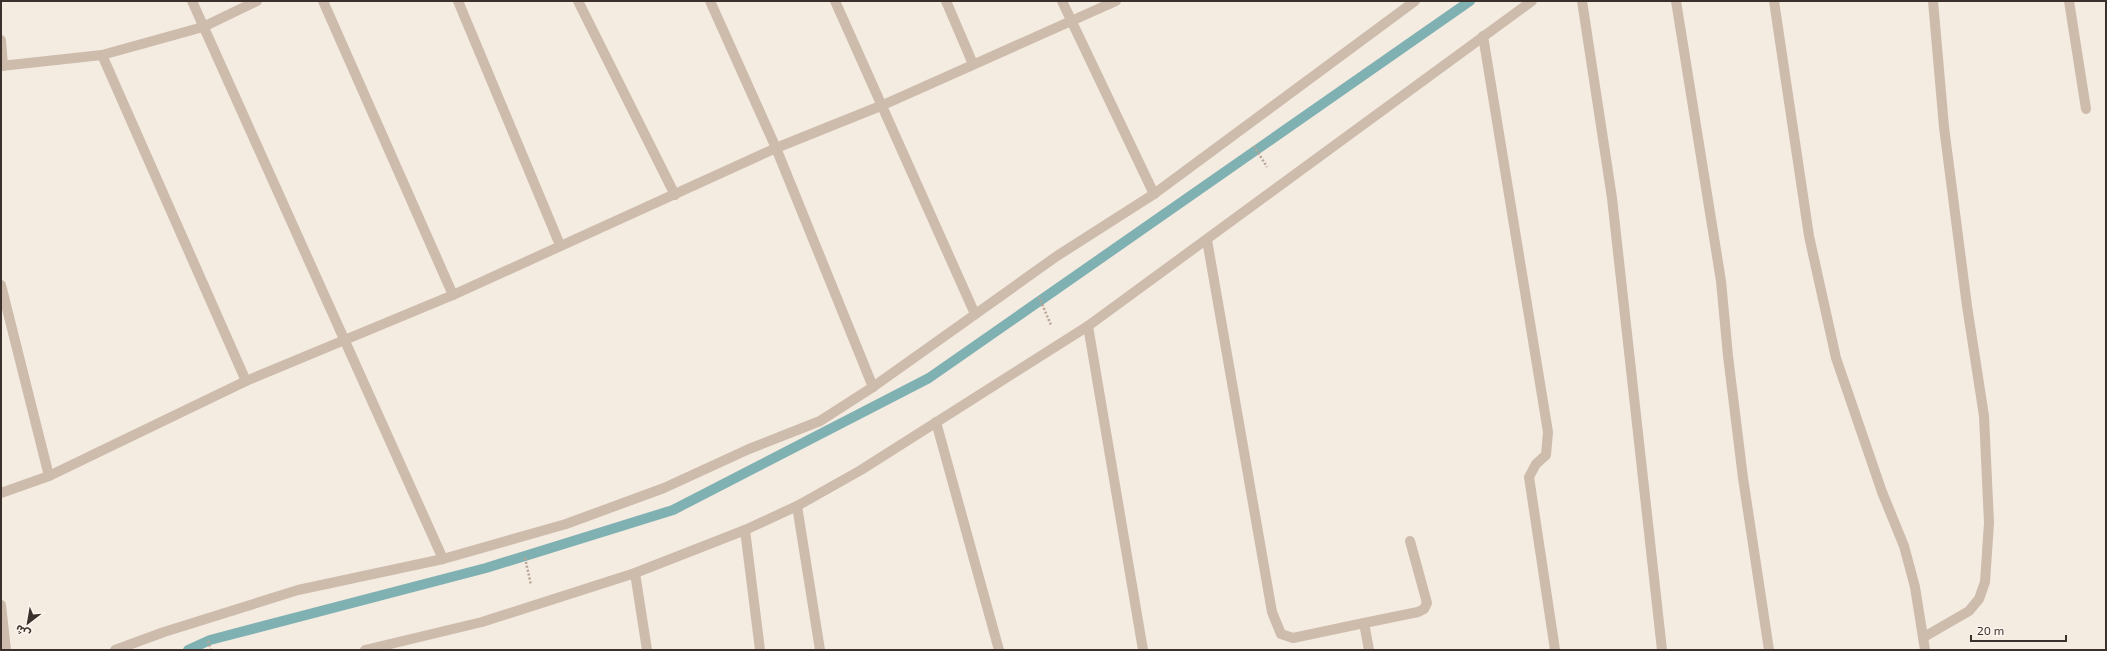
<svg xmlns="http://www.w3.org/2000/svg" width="2107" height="651" font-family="'Exo 2','Noto Sans Arabic',sans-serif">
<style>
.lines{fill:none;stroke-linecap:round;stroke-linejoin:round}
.stream{stroke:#7fb0b2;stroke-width:10}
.path{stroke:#b9a596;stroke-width:2.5;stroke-dasharray:2 2;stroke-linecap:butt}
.street{stroke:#cdbbac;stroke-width:10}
</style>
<rect width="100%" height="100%" fill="#f4ebe1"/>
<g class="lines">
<!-- stream -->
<polyline class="stream" points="188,650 210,640 486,568 673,510 929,378 1470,1"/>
<!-- path -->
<g class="path">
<polyline points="1254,146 1267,167"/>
<polyline points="1039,297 1051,325"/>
<polyline points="525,558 531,585"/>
<polyline points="208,641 211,650"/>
</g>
<!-- street -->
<g class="street">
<polyline points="192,1 443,559"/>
<polyline points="323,1 453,295"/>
<polyline points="458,1 560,245"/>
<polyline points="578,1 675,195"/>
<polyline points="710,1 776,148 873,387"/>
<polyline points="835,1 975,314"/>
<polyline points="946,1 973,64"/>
<polyline points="1062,1 1154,194"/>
<polyline points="1582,1 1612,198 1662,650"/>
<polyline points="1676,1 1721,281 1728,356 1743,478 1769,650"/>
<polyline points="1774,1 1809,236 1836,358 1882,492 1904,546 1915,587 1925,650"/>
<polyline points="2069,1 2086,109"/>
<polyline points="1483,36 1548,432 1546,455 1536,464 1529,477 1555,650"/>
<polyline points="1,40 3,66"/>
<polyline points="102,55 246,381"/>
<polyline points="1,66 102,55 203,27 257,1"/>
<polyline points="1207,240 1272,612 1281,634 1293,638 1364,623"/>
<polyline points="1,285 49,476"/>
<polyline points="1088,326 1143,650"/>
<polyline points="936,422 999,650"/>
<polyline points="1,493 49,476 246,381 453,295 776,148 883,105 1116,1"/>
<polyline points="797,506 820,650"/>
<polyline points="745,530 760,650"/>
<polyline points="635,573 647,650"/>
<polyline points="1,605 6,650"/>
<polyline points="1924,637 1969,611 1979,599 1985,582 1989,523 1984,416 1967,306 1944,127 1933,1"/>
<polyline points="115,650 164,632 298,590 443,559 566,524 664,488 749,449 820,421 873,387 1057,256 1154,194 1415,1"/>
<polyline points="365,650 482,622 635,573 745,530 797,506 861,470 1088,326 1532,1"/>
<polyline points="1369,650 1364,623 1418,612 1424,609 1427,603 1410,541"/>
</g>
</g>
<!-- border -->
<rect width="2107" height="651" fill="none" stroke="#3b302b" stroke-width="4"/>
<!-- north arrow -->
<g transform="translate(28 623) rotate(211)" stroke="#fbf5ee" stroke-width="3" paint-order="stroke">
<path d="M0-3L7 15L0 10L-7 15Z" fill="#3b302b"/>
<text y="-6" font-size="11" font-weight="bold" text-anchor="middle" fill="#3b302b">ش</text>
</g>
<!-- scale -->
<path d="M1971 635v6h95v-6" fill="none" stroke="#3b302b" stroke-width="2"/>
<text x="1977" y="635" font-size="12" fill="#3b302b" stroke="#fbf5ee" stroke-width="3" paint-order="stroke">20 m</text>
</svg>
